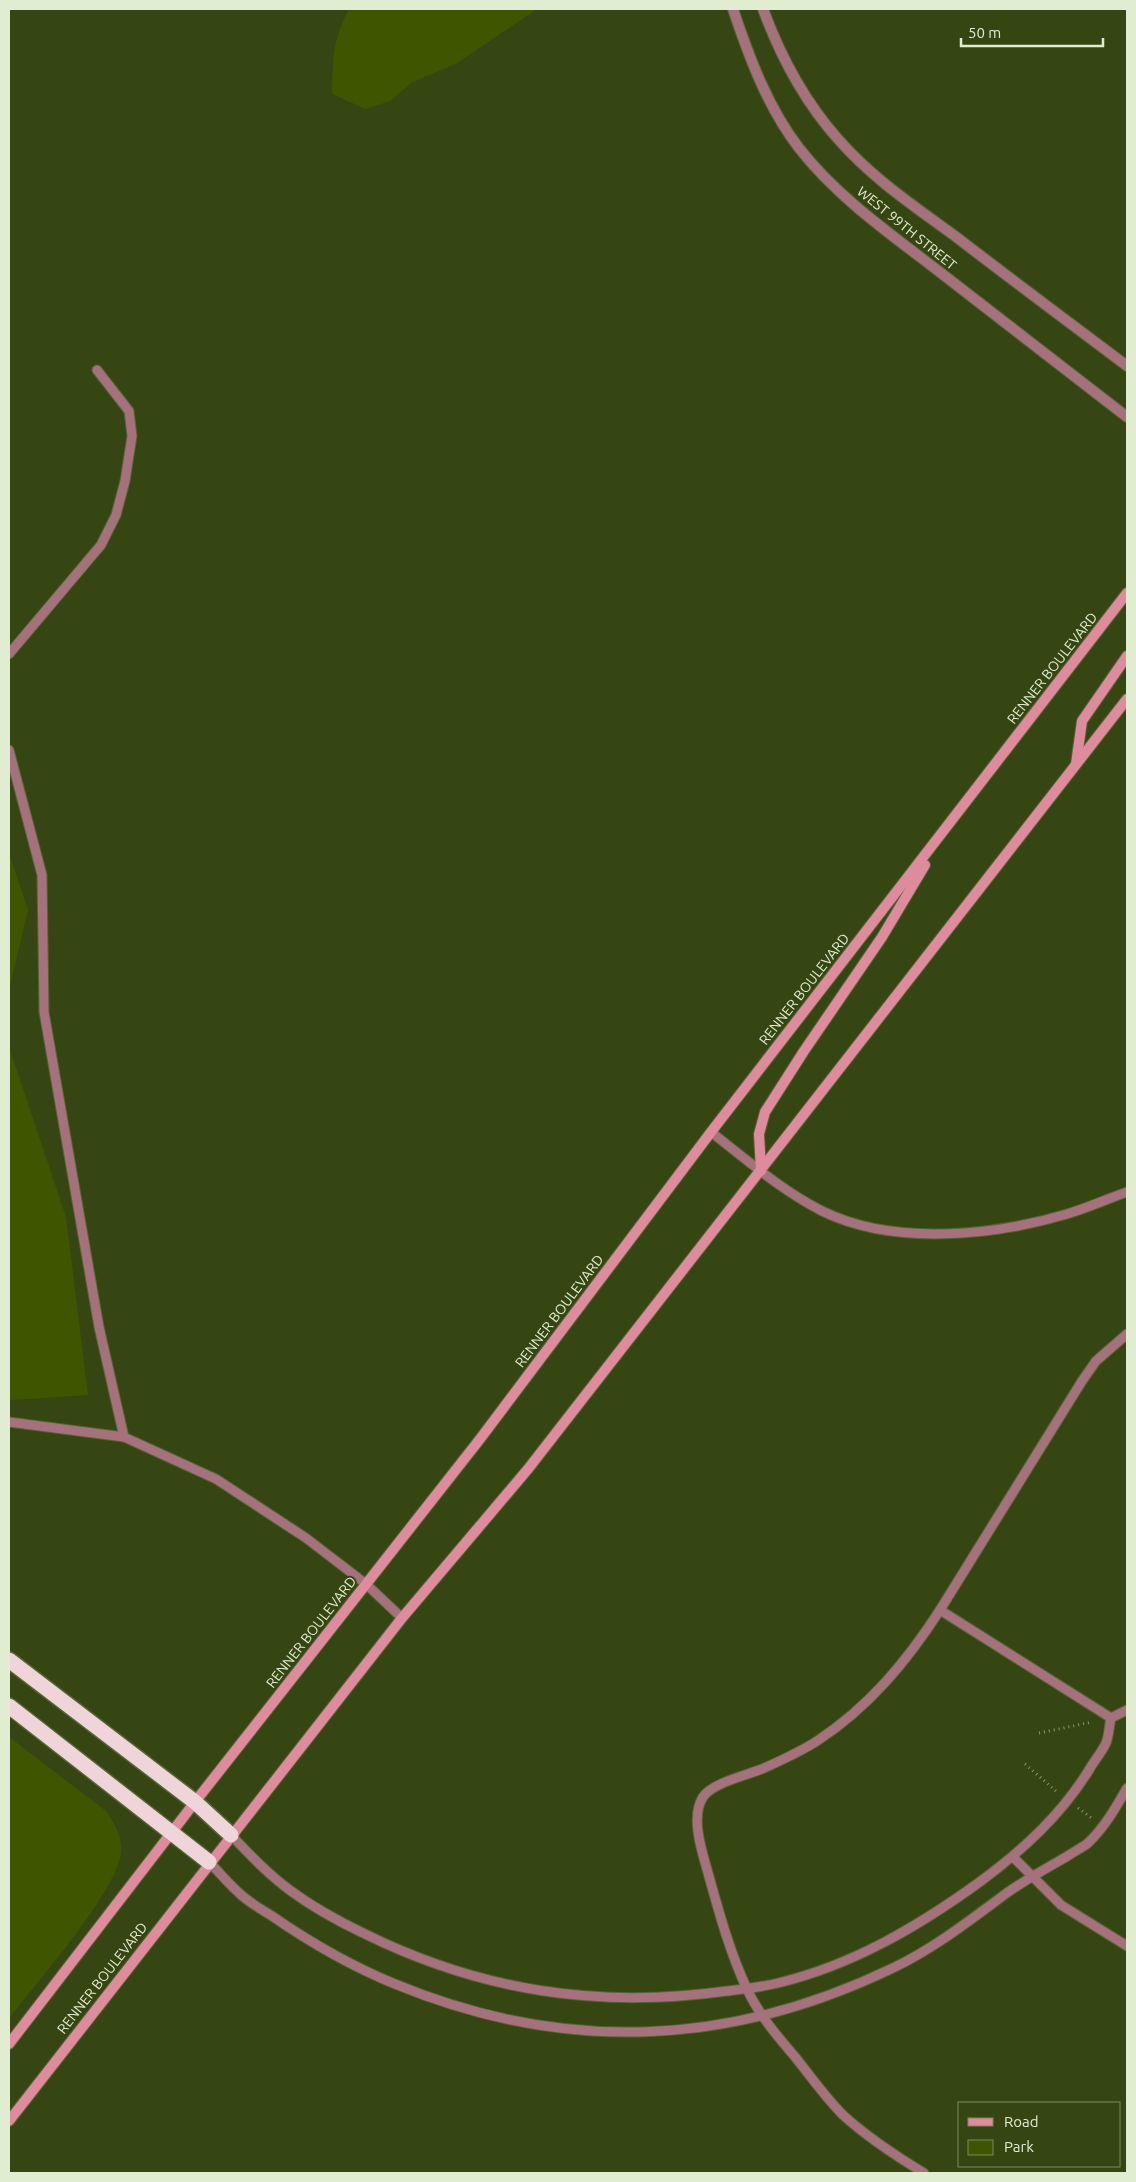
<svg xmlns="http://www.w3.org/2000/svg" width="1136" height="2182" font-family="Ubuntu,sans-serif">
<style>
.green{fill:#3f5600}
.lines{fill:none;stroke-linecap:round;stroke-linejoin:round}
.lane-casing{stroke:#556434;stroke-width:11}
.street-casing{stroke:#556434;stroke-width:12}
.secondary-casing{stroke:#556434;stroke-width:12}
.highway-casing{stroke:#556434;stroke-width:18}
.path{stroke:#89976f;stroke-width:3;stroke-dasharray:1 4;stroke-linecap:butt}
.lane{stroke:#a5717c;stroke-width:9}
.street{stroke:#a5717c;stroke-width:10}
.secondary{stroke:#dd8b9d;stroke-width:10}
.highway{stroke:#efd5d9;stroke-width:15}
.labels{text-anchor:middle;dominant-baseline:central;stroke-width:4;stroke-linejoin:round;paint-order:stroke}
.street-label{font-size:14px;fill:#e1edd1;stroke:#364612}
</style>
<rect width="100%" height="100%" fill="#364612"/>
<!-- green -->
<g class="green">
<path d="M349 9H537L457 63 411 83 390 101 366 109 332 94C332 61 333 39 349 9Z"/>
<polygon points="9,853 28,910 9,990"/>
<polygon points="9,1047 66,1217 88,1395 11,1400 9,1398"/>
<path d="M9 1737 106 1811C114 1822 123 1838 121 1853 114 1896 37 1981 9 2019Z"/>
</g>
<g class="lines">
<!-- lane casing -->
<g class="lane-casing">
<g id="lane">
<polyline points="9,654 101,545 116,515 125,481 132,436 129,411 97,370"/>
<polyline points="9,750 42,875 44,1012 99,1327 124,1437"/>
<path d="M711 1132C747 1160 781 1190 822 1211 893 1246 993 1236 1067 1214 1087 1208 1107 1199 1127 1192"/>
<polyline points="9,1422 124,1437 216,1479 306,1538 366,1584 402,1618"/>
<polyline points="940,1610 1111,1718"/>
<polyline points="1111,1718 1127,1710"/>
<path d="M231 1835C250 1855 269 1875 291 1891 314 1908 338 1921 363 1933 480 1991 598 2009 727 1991 744 1989 762 1987 778 1983 853 1965 919 1926 981 1881 1024 1849 1061 1815 1089 1770 1094 1761 1102 1752 1106 1743 1109 1736 1109 1726 1111 1718"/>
<polyline points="1013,1857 1061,1905 1127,1946"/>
<path d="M209 1862C219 1872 228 1883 238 1892 248 1902 261 1909 272 1916 311 1943 351 1966 395 1984 565 2054 730 2047 895 1967 934 1948 969 1921 1004 1895 1023 1881 1045 1869 1066 1857 1073 1852 1082 1848 1088 1843 1105 1827 1116 1807 1127 1788"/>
<path d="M924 2173C896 2156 867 2137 843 2115 826 2098 811 2077 796 2058 778 2037 759 2015 747 1989 731 1955 720 1916 710 1880 704 1857 689 1819 703 1797 712 1783 747 1775 762 1769 780 1761 800 1752 817 1741 869 1707 907 1661 940 1610L1082 1381 1096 1361 1127 1334"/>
</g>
</g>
<!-- street casing -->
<g class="street-casing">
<g id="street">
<path d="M733 9C749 57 768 108 799 148 838 198 892 235 941 273 1003 321 1065 369 1127 417"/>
<path d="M763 9C780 55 805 102 838 139 872 178 914 206 955 236 1012 280 1070 323 1127 366"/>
</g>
</g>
<!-- secondary casing -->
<g class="secondary-casing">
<g id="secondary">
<polyline points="1076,764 1082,721 1127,656"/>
<polyline points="761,1171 759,1134 765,1112 804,1051 882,937 925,865"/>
<polyline points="9,2044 195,1802 480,1439 711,1132 1127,593"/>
<polyline points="9,2121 402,1618 528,1469 1127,699"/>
</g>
</g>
<!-- highway casing -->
<g class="highway-casing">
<g id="highway">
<polyline points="9,1660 195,1802 231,1835"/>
<polyline points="9,1706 209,1862"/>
</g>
</g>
<!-- path -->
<g class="path">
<polyline points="1039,1733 1092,1722"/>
<polyline points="1025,1764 1057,1792"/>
<polyline points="1078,1808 1093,1819"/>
</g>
<!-- lane -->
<use href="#lane" class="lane"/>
<!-- street -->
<use href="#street" class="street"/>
<!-- secondary -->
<use href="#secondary" class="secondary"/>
<!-- highway -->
<use href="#highway" class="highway"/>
</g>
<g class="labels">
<!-- street labels -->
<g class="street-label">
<text transform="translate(907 228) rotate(39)">WEST 99TH STREET</text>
<text transform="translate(1052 668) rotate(-52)">RENNER BOULEVARD</text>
<text transform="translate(804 989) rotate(-52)">RENNER BOULEVARD</text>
<text transform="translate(559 1311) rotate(-53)">RENNER BOULEVARD</text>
<text transform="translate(311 1632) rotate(-52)">RENNER BOULEVARD</text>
<text transform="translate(102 1978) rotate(-52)">RENNER BOULEVARD</text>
</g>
</g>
<!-- border -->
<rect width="1136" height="2182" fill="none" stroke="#e1edd1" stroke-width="20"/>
<!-- legend -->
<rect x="958" y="2102" width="162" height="65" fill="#364612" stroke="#7a895e"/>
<rect x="968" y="2118" width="25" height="8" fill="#dd8b9d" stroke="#7a895e"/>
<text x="1004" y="2127" font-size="15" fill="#e1edd1">Road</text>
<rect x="968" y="2140" width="25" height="15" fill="#3f5600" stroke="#7a895e"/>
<text x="1004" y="2152" font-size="15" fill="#e1edd1">Park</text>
<!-- scale -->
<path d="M961 38v8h142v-8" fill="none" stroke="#e1edd1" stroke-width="2.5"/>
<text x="968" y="38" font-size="15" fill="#e1edd1" stroke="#364612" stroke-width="4" paint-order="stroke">50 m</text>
</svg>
